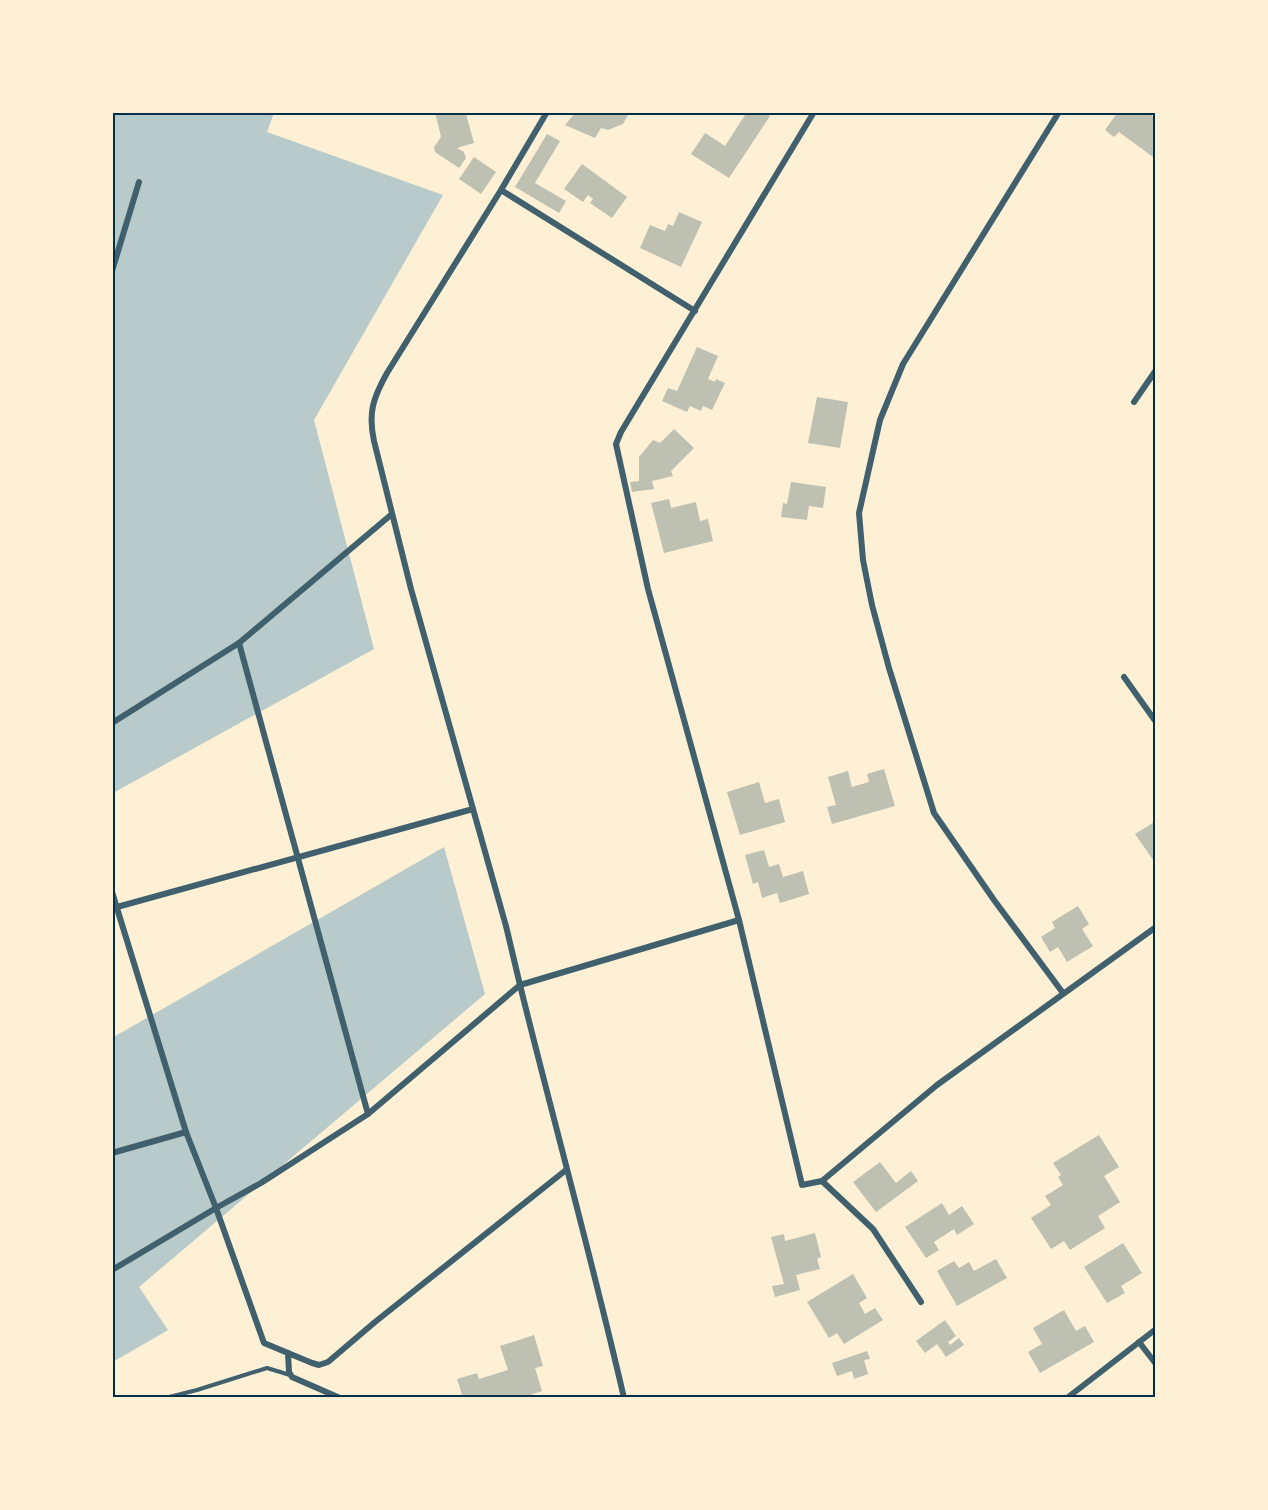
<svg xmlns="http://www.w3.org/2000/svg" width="1268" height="1510" font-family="'Zilla Slab',serif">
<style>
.green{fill:#b9caca}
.building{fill:#bec0b2}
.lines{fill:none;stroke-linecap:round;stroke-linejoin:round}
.service{stroke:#3f606c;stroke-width:4}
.minor{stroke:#3f606c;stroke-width:6}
.neatline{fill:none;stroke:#003049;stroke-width:2}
</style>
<rect width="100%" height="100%" fill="#fdf0d5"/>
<!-- green -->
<g class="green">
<polygon points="113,113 274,113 267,132 443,195 314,420 374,649 113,793"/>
<polygon points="444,847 485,994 139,1287 168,1330 113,1362 112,1038"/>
</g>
<!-- building -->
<g class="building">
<polygon points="435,112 470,112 466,114 474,143 457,148 464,152 466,158 459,168 435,152 434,147 441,137"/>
<polygon points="576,112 625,112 628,115 623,124 608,130 601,128 595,138 565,125"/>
<polygon points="747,112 764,112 770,116 729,178 691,154 705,133 725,146"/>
<polygon points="1118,112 1147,112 1156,119 1156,154 1153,157 1119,132 1114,137 1105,130"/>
<polygon points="547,134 560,141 535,183 566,201 559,213 515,187"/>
<polygon points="474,157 496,172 481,194 459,179"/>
<polygon points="582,164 627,197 612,218 590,203 593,199 588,195 583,202 564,189"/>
<polygon points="679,212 702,222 681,267 640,248 650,225 665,231 668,224 673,226"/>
<polygon points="697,347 718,356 708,379 715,382 716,379 725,383 712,410 703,406 701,411 690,406 687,412 662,401 668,388 677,391"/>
<polygon points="817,397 848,402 840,448 808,443"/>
<polygon points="674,429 694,448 671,471 673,476 652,481 654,489 632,492 630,482 639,481 639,457 653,440 660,443"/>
<polygon points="791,482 826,487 823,508 809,506 807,520 781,517 783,503 787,504"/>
<polygon points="669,499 671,508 696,502 700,521 708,519 713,541 664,553 651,503"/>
<polygon points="884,769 895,806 832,824 827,807 836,805 828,777 848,771 852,787 869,782 867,774"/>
<polygon points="759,782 765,803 779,799 785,822 740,835 727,792"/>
<polygon points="1156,821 1156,864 1135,834"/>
<polygon points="764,850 769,867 779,864 783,877 803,871 809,894 780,903 777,893 762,898 758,882 753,884 745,855"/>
<polygon points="1078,906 1089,924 1082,929 1093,946 1067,962 1058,947 1050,952 1041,937 1055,928 1052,922"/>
<polygon points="1099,1135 1119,1167 1104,1176 1120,1202 1098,1216 1105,1228 1070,1250 1064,1241 1051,1249 1031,1218 1051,1205 1045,1196 1063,1185 1058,1177 1061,1175 1053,1163"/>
<polygon points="880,1162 896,1183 911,1171 918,1181 876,1212 853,1182"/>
<polygon points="942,1203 949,1215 962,1206 974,1224 957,1235 954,1229 934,1242 939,1250 926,1258 905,1227"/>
<polygon points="815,1233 821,1257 817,1259 820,1269 796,1275 800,1290 775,1297 772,1286 784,1284 771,1237 784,1234 785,1241"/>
<polygon points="1123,1243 1142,1273 1121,1286 1125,1293 1107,1303 1084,1267"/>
<polygon points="996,1259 1007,1278 957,1306 937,1271 954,1261 959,1268 969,1262 974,1271"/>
<polygon points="853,1274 867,1298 859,1303 865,1314 875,1308 883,1320 844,1344 837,1333 829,1338 807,1302"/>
<polygon points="1064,1310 1076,1331 1085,1326 1094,1342 1040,1373 1028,1352 1042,1344 1033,1328"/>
<polygon points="945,1320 956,1336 948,1342 950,1345 959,1338 964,1345 946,1357 937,1344 925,1353 916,1341"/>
<polygon points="534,1335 543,1366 535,1368 542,1391 521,1398 463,1398 457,1379 477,1373 479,1379 508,1370 500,1346"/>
<polygon points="867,1351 870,1359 864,1360 868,1374 854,1379 852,1371 837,1376 832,1363"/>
</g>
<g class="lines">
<!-- service -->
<polyline class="service" points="165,1398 197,1390 267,1368 290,1375"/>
<!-- minor -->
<g class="minor">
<polyline points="547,112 501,190 695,311"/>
<polyline points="814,112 621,432 616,444 648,589 739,920 802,1185 822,1181 937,1085 1156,927"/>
<polyline points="1059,112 903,364 880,420 859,513 863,560 872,605 889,668 934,813 994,900 1063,993"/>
<polyline points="112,271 139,182"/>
<polyline points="1134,402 1156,370"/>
<polyline points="239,643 368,1114"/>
<polyline points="1124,677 1156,722"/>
<polyline points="112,723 239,643 392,514"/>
<polyline points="112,892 186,1132 216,1208 264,1343 312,1363 319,1365 328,1362 375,1322 566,1170"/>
<polyline points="117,907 473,809"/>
<polyline points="112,1153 186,1132"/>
<polyline points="822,1181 873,1229 921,1302"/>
<path d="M112 1270 216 1208 261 1183 368 1114 520 985 506 926 411 589 374 441C368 413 373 398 387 373L501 190"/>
<polyline points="1139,1342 1156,1364"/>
<polyline points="288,1353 289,1372 292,1377 340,1398"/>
<path d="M624 1398C592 1259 554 1123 520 985L739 920"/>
<polyline points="1067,1398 1156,1329"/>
</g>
</g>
<!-- border -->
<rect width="1268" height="1510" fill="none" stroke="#fdf0d5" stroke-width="228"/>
<rect x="114" y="114" width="1040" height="1282" class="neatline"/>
</svg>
